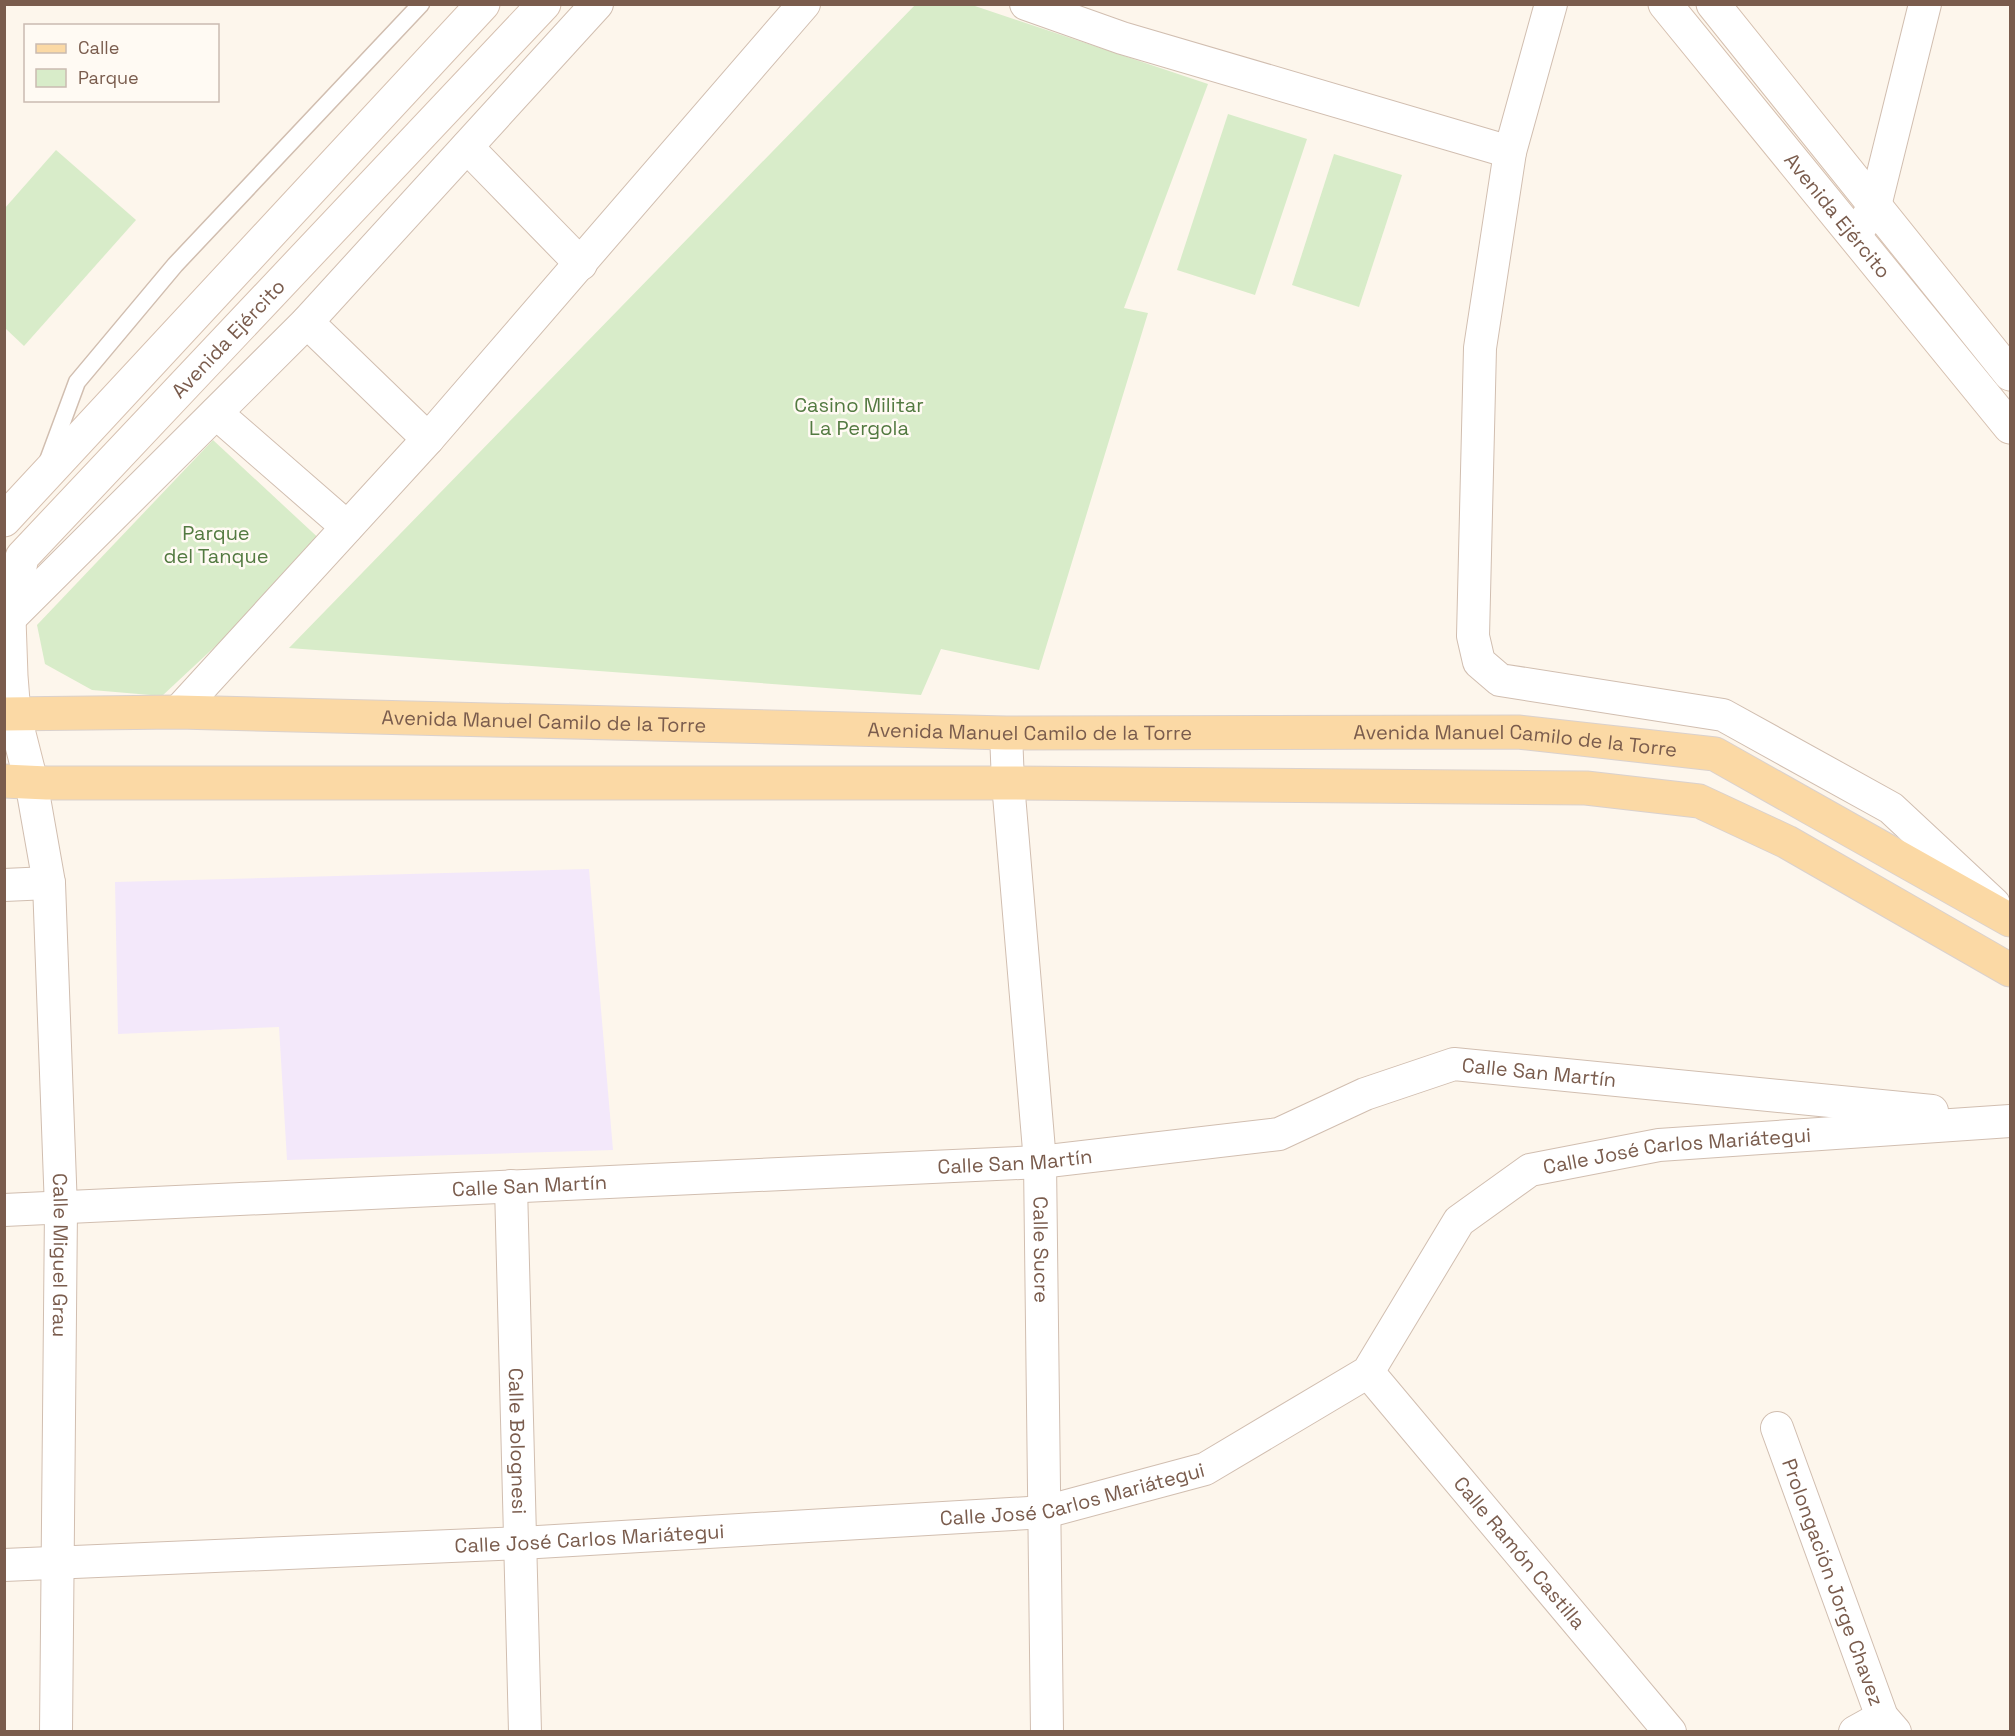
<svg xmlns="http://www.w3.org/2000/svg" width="2015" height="1736" font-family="'Space Grotesk',sans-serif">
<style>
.education{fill:#f3e8fa}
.green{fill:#d8ecc9}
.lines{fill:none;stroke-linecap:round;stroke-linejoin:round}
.service-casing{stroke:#d1beb0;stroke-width:19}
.minor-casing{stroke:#d1beb0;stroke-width:34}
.secondary-casing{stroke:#d6c0b0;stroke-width:35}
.primary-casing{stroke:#dad1cd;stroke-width:35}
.service{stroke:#fff;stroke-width:16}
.minor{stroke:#fff;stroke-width:32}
.secondary{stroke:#fff;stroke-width:33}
.primary{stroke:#fbd9a5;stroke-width:33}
.labels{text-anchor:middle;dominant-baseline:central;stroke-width:5;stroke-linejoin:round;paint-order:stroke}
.street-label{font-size:20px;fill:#7a5c4d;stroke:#fffaf3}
.park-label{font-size:20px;fill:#537a41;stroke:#fffaf3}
</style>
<rect width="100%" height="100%" fill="#fdf6ec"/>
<!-- education -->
<polygon class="education" points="589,869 613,1150 287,1160 279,1027 118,1034 115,882"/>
<!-- green -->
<g class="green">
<polygon points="916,4 972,5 1208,84 1124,308 1148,313 1039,670 941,649 921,695 289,648"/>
<polygon points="1228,114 1307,139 1255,295 1177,270"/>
<polygon points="56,150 136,220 24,346 5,328 5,208"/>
<polygon points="1334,154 1402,175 1359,307 1292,285"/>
<polygon points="213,440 325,544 162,696 92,690 45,664 37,625"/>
</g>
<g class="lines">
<!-- service casing -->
<g class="service-casing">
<polyline id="service" points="47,463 77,382 175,265 421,4"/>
</g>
<!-- minor casing -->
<g class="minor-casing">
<g id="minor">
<polyline points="1026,4 1122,38 1510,152"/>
<polyline points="1551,4 1510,152 1480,348 1473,636 1479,662 1500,680 1723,715 1891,808 1994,904"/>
<polyline points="467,147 581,264"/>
<polyline points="1855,235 1875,206 1925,4"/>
<polyline points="307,322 428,439"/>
<polyline points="216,413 347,527"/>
<polyline points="9,619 307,322 597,4"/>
<polyline points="178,712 428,439 804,4"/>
<path id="s1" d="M1006 733 1008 783 1040 1162 1047 1732"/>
<path id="s2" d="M31 781 49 883 61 1209 56 1732"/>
<polyline points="4,885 49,883"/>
<path id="s3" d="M511 1186 525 1732"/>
<path id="s4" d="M4 1210 1040 1162 1279 1134 1365 1094 1454 1064 1932 1111"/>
<path id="s5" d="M1368 1372 1670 1732"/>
<path id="s6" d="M1777 1428 1882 1717 1895 1732"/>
<path id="s7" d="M4 1565 521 1543 1045 1512 1205 1469 1368 1372 1459 1221 1530 1170 1659 1145 2010 1121"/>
<polyline points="1855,1732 1882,1717"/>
</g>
</g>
<!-- secondary casing -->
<g class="secondary-casing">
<g id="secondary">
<path id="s8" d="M1665 4 2010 427"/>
<polyline points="1713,4 2010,374"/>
<polyline points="4,520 483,4"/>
<path id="s9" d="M31 781 14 714 11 676 9 619 22 557 544 4"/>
</g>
</g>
<!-- primary casing -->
<g class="primary-casing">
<g id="primary">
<path id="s10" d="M4 714 178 712 1006 733 1518 732 1715 754 2010 920"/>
<polyline points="4,781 47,783 1008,783 1586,788 1699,801 1787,842 2010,970"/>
</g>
</g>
<!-- service -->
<use href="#service" class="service"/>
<!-- minor -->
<use href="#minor" class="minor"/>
<!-- secondary -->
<use href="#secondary" class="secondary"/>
<!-- primary -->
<use href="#primary" class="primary"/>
</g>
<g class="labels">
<!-- street labels -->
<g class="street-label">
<text stroke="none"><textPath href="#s8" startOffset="273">Avenida Ejército</textPath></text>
<text stroke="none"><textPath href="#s9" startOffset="528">Avenida Ejército</textPath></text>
<text stroke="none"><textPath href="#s10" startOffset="540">Avenida Manuel Camilo de la Torre</textPath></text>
<text stroke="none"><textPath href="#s10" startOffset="1026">Avenida Manuel Camilo de la Torre</textPath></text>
<text stroke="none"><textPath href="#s10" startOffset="1512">Avenida Manuel Camilo de la Torre</textPath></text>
<text stroke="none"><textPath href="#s4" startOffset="1552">Calle San Martín</textPath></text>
<text stroke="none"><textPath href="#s7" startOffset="1810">Calle José Carlos Mariátegui</textPath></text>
<text stroke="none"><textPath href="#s4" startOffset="1012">Calle San Martín</textPath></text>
<text stroke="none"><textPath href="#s4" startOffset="526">Calle San Martín</textPath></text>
<text stroke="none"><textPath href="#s1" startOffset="518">Calle Sucre</textPath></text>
<text stroke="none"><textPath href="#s2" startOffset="476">Calle Miguel Grau</textPath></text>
<text stroke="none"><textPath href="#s3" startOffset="255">Calle Bolognesi</textPath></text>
<text stroke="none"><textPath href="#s7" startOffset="1072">Calle José Carlos Mariátegui</textPath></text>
<text stroke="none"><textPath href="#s7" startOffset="586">Calle José Carlos Mariátegui</textPath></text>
<text stroke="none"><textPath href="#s5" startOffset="236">Calle Ramón Castilla</textPath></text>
<text stroke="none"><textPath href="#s6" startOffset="164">Prolongación Jorge Chavez</textPath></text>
</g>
<!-- park labels -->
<g class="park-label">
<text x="859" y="405">Casino Militar<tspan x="859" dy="23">La Pergola</tspan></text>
<text x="216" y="533">Parque<tspan x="216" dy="23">del Tanque</tspan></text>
</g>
</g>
<!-- border -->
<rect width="2015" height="1736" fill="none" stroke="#7a5c4d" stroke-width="12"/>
<!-- legend -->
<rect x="24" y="24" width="195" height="78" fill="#fffaf3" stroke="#cabbb1" stroke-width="1.5"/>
<rect x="36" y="44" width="30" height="9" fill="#fbd9a5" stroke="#cabbb1" stroke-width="1.5"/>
<text x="78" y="54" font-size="18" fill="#7a5c4d">Calle</text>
<rect x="36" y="69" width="30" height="18" fill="#d8ecc9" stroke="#cabbb1" stroke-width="1.5"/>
<text x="78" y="84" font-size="18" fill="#7a5c4d">Parque</text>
</svg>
